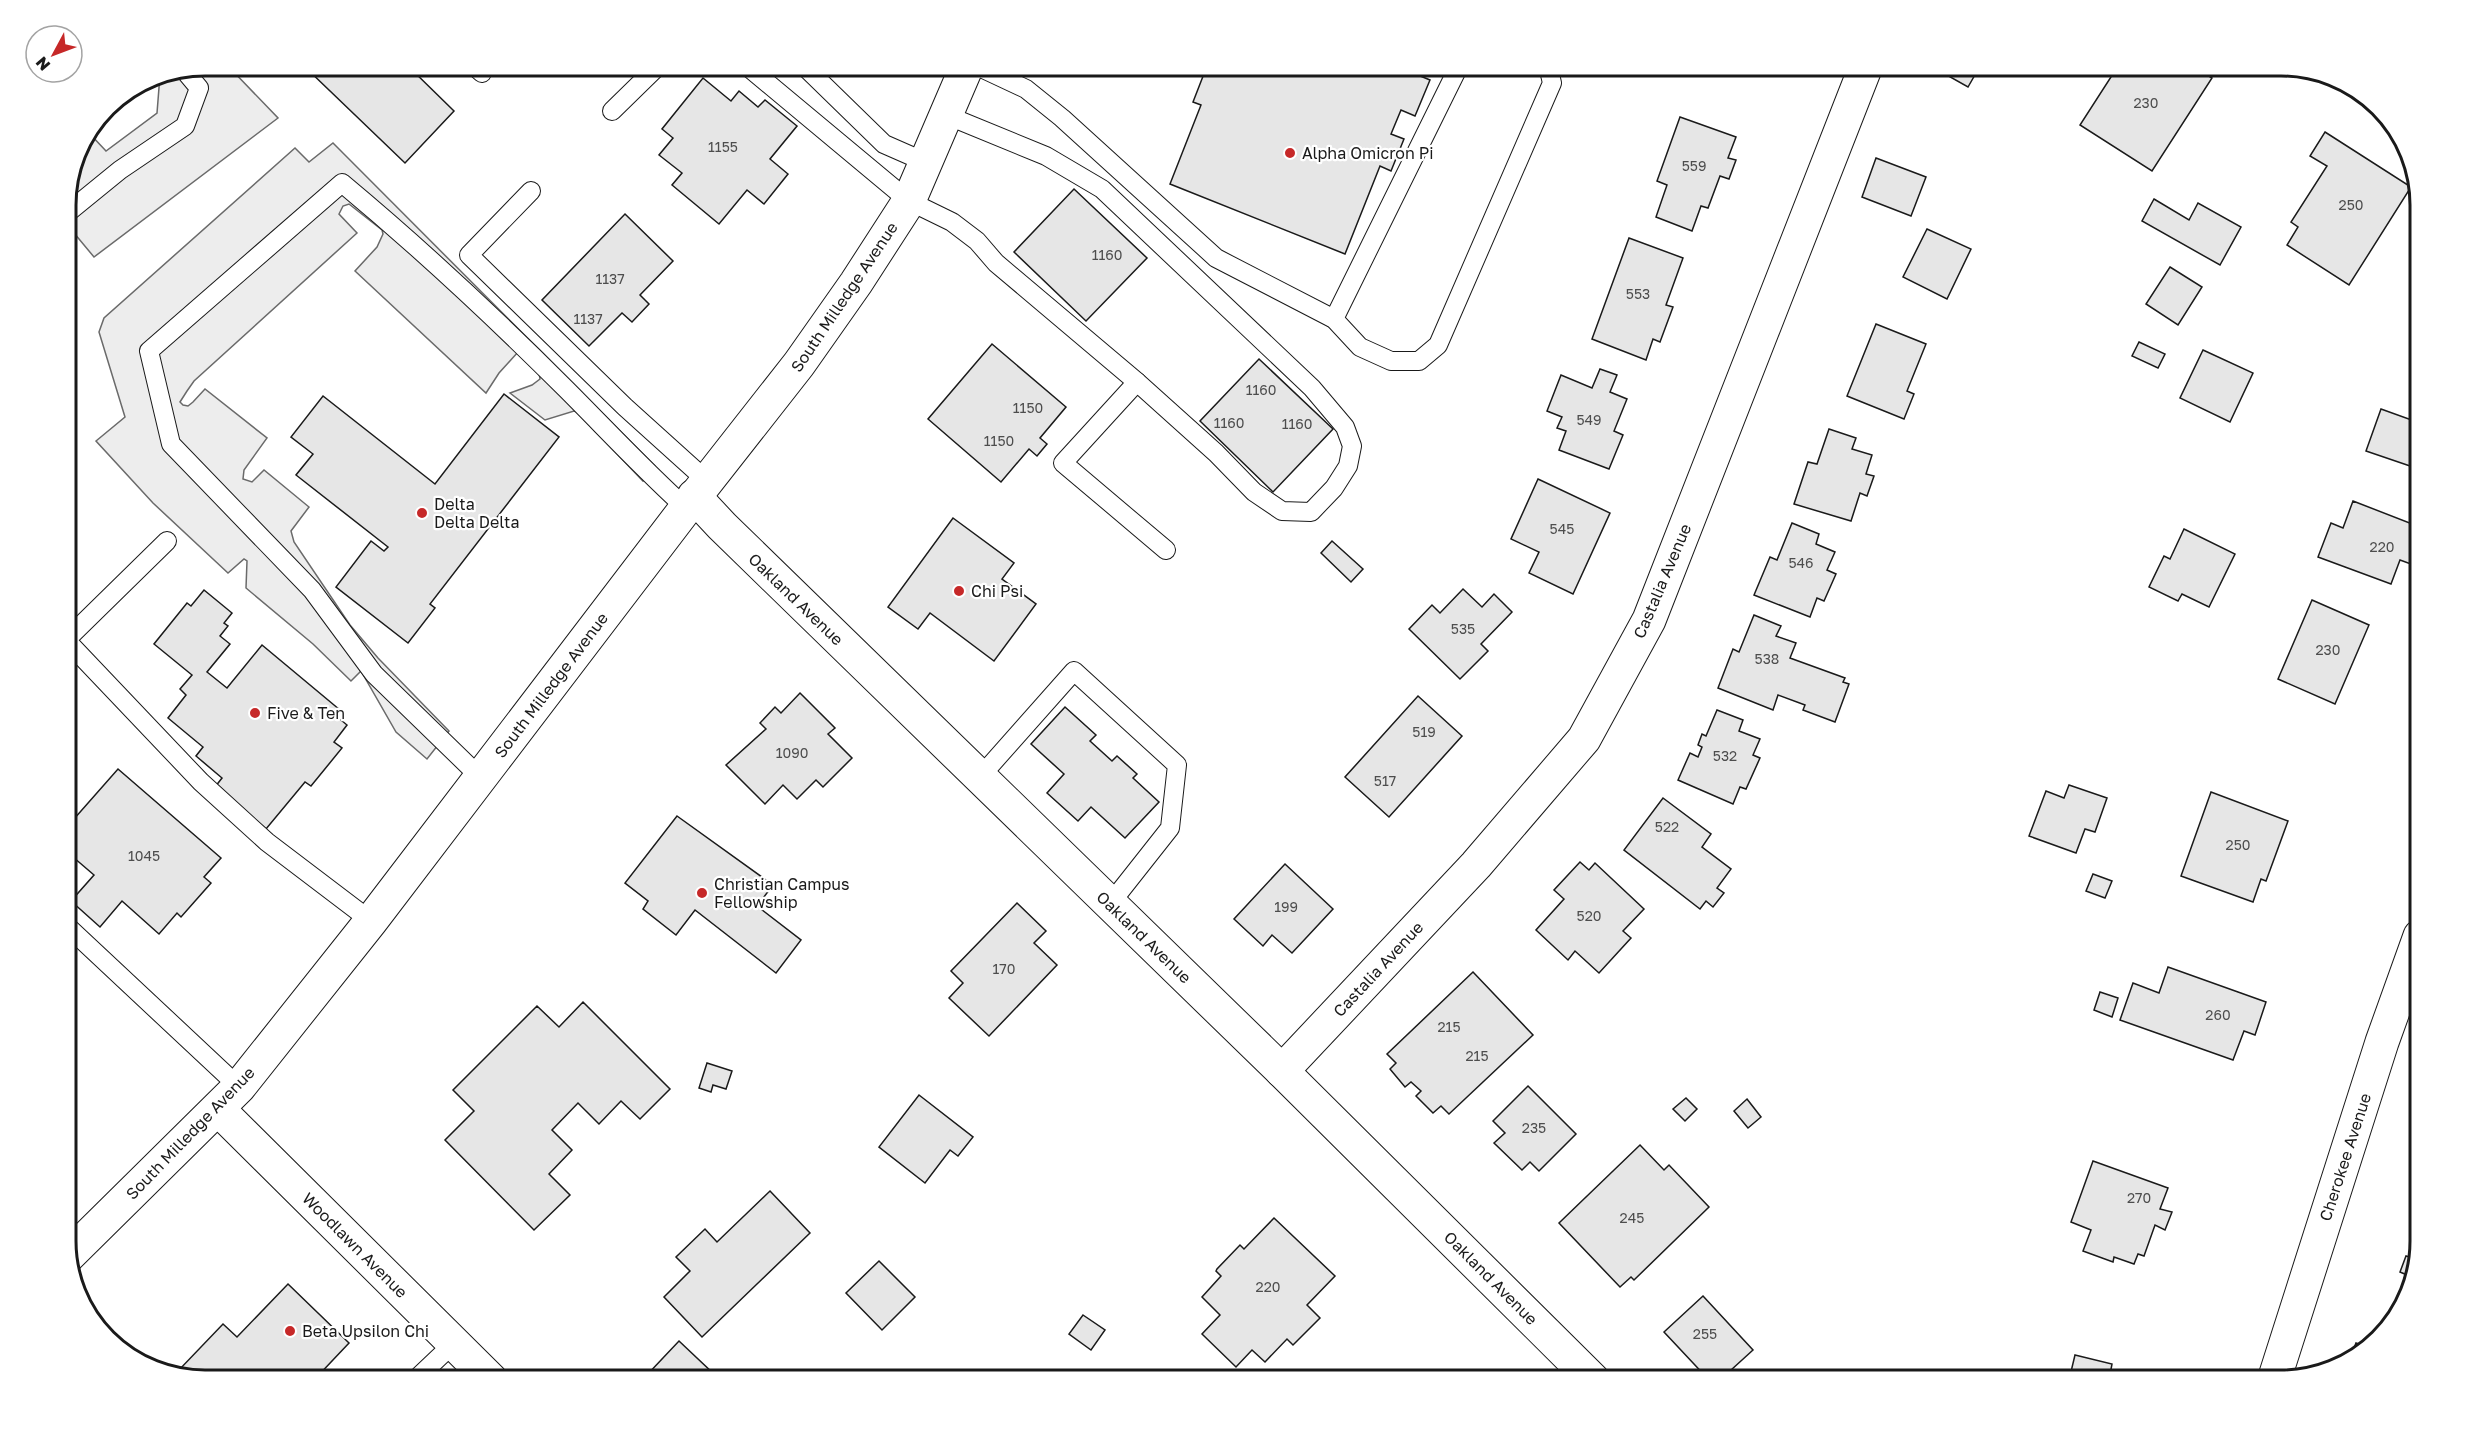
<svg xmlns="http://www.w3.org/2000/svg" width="2486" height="1446" font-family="'Golos Text',sans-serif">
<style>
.parking{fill:#ededed;stroke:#6a6a6a;stroke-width:1.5}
.building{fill:#e6e6e6;stroke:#1a1a1a;stroke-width:1.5}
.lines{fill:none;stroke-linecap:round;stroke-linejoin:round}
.service-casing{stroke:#1a1a1a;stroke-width:20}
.minor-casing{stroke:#1a1a1a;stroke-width:35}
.secondary-casing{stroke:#1a1a1a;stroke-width:35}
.service{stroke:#fff;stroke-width:18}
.minor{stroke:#fff;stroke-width:33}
.secondary{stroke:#fff;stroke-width:33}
.poi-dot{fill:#c62828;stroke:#fff;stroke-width:2}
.labels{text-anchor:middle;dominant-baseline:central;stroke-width:4.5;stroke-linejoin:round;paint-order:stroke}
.number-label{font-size:14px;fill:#4d4d4d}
.poi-label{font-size:16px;fill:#1a1a1a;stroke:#fff;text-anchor:start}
.street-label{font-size:16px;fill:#1a1a1a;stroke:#fff}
.rim{fill:none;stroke:#1a1a1a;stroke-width:3}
</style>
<rect width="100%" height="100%" fill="#fff"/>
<!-- parking -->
<g class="parking">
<polygon points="206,66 228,66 278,118 94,257 74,233 66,237 66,197 80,144 89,133 106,151 157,113 160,75"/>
<polygon points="333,143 655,466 643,481 577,412 574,411 545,420 510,393 532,385 540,379 539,373 518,352 499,373 486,393 355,271 377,247 383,234 382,230 349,204 343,206 339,214 357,233 194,381 187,391 180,402 183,405 188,406 193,402 205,389 267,438 244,470 243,479 252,482 264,470 309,507 291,531 294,542 350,625 378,658 449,731 427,759 396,732 361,671 351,681 313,644 246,588 247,561 244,559 228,573 153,503 96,441 125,417 99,332 104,318 295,148 309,162"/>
</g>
<!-- building -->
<g class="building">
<polygon points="304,66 408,66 454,111 405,163"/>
<polygon points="1207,66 1416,66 1413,73 1430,80 1415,116 1401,110 1391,134 1404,139 1391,171 1380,166 1345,254 1170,184 1201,105 1193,102"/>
<polygon points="1938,66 1980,66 1968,87 1936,69"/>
<polygon points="2006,66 2030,66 2024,76"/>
<polygon points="2118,66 2213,66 2207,75 2212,78 2152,171 2080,125"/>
<polygon points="703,78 731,101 739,91 758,107 765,100 797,126 770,159 788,174 764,204 747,190 719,224 672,185 682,173 659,155 673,138 662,129"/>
<polygon points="1680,117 1736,137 1728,158 1736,160 1729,179 1720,176 1708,208 1701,206 1692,231 1656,217 1667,185 1657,181"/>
<polygon points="2325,132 2411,187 2349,285 2287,245 2298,227 2291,222 2327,166 2310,156"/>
<polygon points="1876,158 1926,177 1911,216 1862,197"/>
<polygon points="1074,189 1147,258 1086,321 1014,252"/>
<polygon points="2154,199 2189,220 2198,203 2241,227 2220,265 2142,221"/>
<polygon points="625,214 673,261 640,295 649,304 632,322 622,313 589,346 542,300"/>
<polygon points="1927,229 1971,249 1947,299 1903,277"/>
<polygon points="1629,238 1683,258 1666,305 1673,307 1660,342 1653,339 1646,360 1592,339"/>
<polygon points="2170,267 2202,287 2178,325 2146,304"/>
<polygon points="1876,324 1926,344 1907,391 1914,394 1904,419 1847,396"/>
<polygon points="2139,342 2165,354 2158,368 2132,356"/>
<polygon points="992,344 1066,407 1040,438 1047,444 1037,456 1029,449 1001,482 928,419"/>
<polygon points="2203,350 2253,373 2230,422 2180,398"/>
<polygon points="1259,359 1333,429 1273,492 1200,421"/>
<polygon points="1600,369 1617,375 1610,392 1627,399 1614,431 1623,435 1609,469 1559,450 1566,431 1557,428 1562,417 1547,411 1561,375 1592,388"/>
<polygon points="504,394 559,437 430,604 435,608 408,643 336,587 371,541 384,551 388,547 296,475 313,454 291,437 323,396 435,484"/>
<polygon points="2381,409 2420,423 2420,446 2413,467 2366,451"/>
<polygon points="1829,429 1856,438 1852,449 1872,455 1866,474 1874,476 1867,496 1860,493 1851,521 1794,504 1808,462 1817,464"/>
<polygon points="1538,479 1610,513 1573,594 1529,573 1539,552 1511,539"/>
<polygon points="2353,501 2420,527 2419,567 2400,560 2391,584 2318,557 2331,523 2343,528"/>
<polygon points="953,518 1014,563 1002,579 1036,604 994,661 930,613 918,629 888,607"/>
<polygon points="1792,523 1819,534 1816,544 1835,552 1827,570 1836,574 1824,601 1817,598 1810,617 1754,595 1770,557 1777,560"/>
<polygon points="2184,529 2235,554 2209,607 2182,594 2178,601 2149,587 2164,556 2170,559"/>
<polygon points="1332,541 1363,569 1351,582 1321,553"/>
<polygon points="1463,589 1482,607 1494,594 1512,612 1481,644 1488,651 1460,679 1409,629 1432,605 1440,613"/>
<polygon points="204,590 232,613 224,623 228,626 220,636 230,644 207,672 227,688 262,645 340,710 335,715 347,725 334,742 342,748 311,786 305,782 266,829 215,787 222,778 196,756 203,747 168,718 186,695 180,689 192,675 154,644 187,603 191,606"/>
<polygon points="2312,600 2369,625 2335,704 2278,679"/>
<polygon points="1754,615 1781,626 1776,636 1796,643 1790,658 1845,678 1843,682 1849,684 1835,722 1803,710 1805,705 1778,695 1773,710 1718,688 1733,649 1739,652"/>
<polygon points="800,693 835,728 828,734 852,758 823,787 816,780 797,799 783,785 765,804 726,765 766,729 760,723 775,707 781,713"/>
<polygon points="1418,696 1462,736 1389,817 1345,777"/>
<polygon points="1065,707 1096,735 1090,741 1112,761 1117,756 1137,774 1133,778 1159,802 1125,838 1091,807 1078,821 1047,793 1064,774 1031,744"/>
<polygon points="1717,710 1743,720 1739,731 1760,739 1753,755 1760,758 1746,789 1740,787 1733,804 1678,780 1690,753 1698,757 1702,747 1698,745 1702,734 1706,736"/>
<polygon points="118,769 221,858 204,877 211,883 181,917 177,913 159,934 122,901 100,927 71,901 94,875 66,851 66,828"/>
<polygon points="2069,785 2107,798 2095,832 2085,829 2076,853 2029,836 2046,791 2064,798"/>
<polygon points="2211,792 2288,821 2266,881 2261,879 2253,902 2181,876"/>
<polygon points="1663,798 1711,834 1702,847 1731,869 1717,888 1724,893 1713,907 1706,901 1700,909 1624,850"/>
<polygon points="677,816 773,885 757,906 801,940 776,973 695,910 676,935 643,909 648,901 625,883"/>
<polygon points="1580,862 1589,870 1595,863 1644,909 1623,931 1631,938 1599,973 1575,951 1568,960 1536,930 1564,899 1554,890"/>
<polygon points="1285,864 1333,909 1292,953 1272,935 1263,946 1234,919"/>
<polygon points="2093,874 2112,881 2105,898 2086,891"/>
<polygon points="1017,903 1046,931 1034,943 1057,965 989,1036 949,998 963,983 951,971"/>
<polygon points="2168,967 2266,1002 2255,1035 2244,1031 2233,1060 2120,1020 2133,983 2159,993"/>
<polygon points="1473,972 1533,1035 1449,1114 1441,1106 1433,1113 1416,1096 1421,1091 1411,1082 1405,1087 1390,1069 1396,1063 1387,1054"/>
<polygon points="2100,992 2118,998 2112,1017 2094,1010"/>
<polygon points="583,1002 670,1089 640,1119 621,1101 599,1124 578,1103 552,1130 572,1150 549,1174 570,1195 534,1230 445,1140 474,1111 453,1090 537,1006 559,1027"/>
<polygon points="707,1063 732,1071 726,1089 713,1085 711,1092 699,1088"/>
<polygon points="1528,1086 1576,1134 1539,1171 1530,1162 1522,1170 1494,1143 1505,1133 1493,1121"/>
<polygon points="919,1095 973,1137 958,1156 950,1150 925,1183 879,1147"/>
<polygon points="1686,1098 1697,1109 1685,1121 1673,1109"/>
<polygon points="1747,1099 1761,1117 1748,1128 1734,1111"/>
<polygon points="1640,1145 1664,1170 1669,1165 1709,1207 1634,1280 1631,1277 1620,1287 1559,1223"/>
<polygon points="2093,1161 2168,1188 2160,1209 2172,1212 2165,1230 2155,1225 2144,1256 2138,1254 2134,1264 2114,1257 2113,1262 2083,1251 2091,1230 2071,1222"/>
<polygon points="770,1191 810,1233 702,1337 664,1297 690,1271 676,1257 705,1229 717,1242"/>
<polygon points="1274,1218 1335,1276 1307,1305 1320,1318 1293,1345 1287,1339 1265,1362 1252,1350 1236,1367 1202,1334 1220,1315 1202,1297 1221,1276 1216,1271 1217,1269 1240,1245 1244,1249"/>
<polygon points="2420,1240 2401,1310 2394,1317 2392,1316 2407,1275 2400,1272 2406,1256 2413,1258"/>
<polygon points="879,1261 915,1297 882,1330 846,1293"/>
<polygon points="288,1284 349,1343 314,1380 206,1380 177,1372 223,1324 237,1337"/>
<polygon points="1703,1296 1753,1350 1720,1380 1709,1380 1664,1332"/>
<polygon points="1083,1315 1105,1330 1091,1350 1069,1334"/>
<polygon points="679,1341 716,1376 711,1380 648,1380 645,1377"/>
<polygon points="2356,1343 2365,1346 2349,1361"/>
<polygon points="2075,1355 2112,1364 2109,1380 2069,1380"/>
<polygon points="1792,1372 1800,1380 1785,1380"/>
</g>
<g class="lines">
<!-- service casing -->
<g class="service-casing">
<g id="service">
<polyline points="474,66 482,73"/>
<polyline points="747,66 909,201 952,222 977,241 996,263 1137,382 1216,453 1254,492 1282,511 1311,512 1334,488 1348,466 1352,446 1345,427 1312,388 1102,189 1046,156 946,115"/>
<polyline points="804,66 884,144 925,162"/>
<polyline points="977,66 1026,89 1062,118 1216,258 1334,319 1360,347 1391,361 1419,361 1438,345 1552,83 1548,66"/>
<polyline points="612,111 658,66"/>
<polyline points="531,191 469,255 625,407 707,481"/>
<polyline points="66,214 120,170 185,126 199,88 184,70"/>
<polyline points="1334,319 1459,66"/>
<polyline points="1137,382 1063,463 1166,550"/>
<polyline points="167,541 66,640 201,782 267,842 371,921"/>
<path d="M480 777 374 674 312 590 171 444 149 351 342 183C420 248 494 317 566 389 606 429 644 470 686 508"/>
<polyline points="980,777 1074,671 1177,765 1170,828 1110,904"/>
<polyline points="66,925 239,1087"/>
<polyline points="415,1380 454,1343"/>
</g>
</g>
<!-- minor casing -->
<g class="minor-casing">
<g id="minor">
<polyline points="694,496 722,526 1282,1071 1593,1380"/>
<polyline points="1282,1071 1476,865 1584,739 1649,620 1866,66"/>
<polyline points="218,1109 491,1380"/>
<polyline points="2274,1380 2382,1042 2420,936"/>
</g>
</g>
<!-- secondary casing -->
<g class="secondary-casing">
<polyline id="secondary" points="68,1256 239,1087 371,921 686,508 799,364 856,283 909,201 967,66"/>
</g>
<!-- service -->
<use href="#service" class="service"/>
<!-- minor -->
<use href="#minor" class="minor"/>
<!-- secondary -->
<use href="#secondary" class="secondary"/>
</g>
<!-- markers -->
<g class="poi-dot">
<circle cx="1290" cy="153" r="6"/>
<circle cx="422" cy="513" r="6"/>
<circle cx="959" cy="591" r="6"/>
<circle cx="255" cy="713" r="6"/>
<circle cx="702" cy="893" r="6"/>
<circle cx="290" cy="1331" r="6"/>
</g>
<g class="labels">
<!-- number labels -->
<g class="number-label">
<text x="2146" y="102">230</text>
<text x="723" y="146">1155</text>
<text x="1694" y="165">559</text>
<text x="2351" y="204">250</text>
<text x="1107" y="254">1160</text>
<text x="610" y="278">1137</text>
<text x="1638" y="293">553</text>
<text x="588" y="318">1137</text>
<text x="1261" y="389">1160</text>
<text x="1028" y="407">1150</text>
<text x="1589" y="419">549</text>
<text x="1229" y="422">1160</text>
<text x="1297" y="423">1160</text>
<text x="999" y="440">1150</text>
<text x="1562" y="528">545</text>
<text x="2382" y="546">220</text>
<text x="1801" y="562">546</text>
<text x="1463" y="628">535</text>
<text x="2328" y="649">230</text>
<text x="1767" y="658">538</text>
<text x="1424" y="731">519</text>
<text x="792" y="752">1090</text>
<text x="1725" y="755">532</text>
<text x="1385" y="780">517</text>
<text x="1667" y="826">522</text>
<text x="2238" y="844">250</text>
<text x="144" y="855">1045</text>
<text x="1286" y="906">199</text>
<text x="1589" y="915">520</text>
<text x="1004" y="968">170</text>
<text x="2218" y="1014">260</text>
<text x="1449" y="1026">215</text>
<text x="1477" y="1055">215</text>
<text x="1534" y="1127">235</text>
<text x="2139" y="1197">270</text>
<text x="1632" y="1217">245</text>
<text x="1268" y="1286">220</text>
<text x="1705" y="1333">255</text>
</g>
<!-- poi labels -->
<g class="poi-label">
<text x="1302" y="153">Alpha Omicron Pi</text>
<text x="434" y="504">Delta<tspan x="434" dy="18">Delta Delta</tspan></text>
<text x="971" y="591">Chi Psi</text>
<text x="267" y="713">Five &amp; Ten</text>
<text x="714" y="884">Christian Campus<tspan x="714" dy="18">Fellowship</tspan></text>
<text x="302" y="1331">Beta Upsilon Chi</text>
</g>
<!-- street labels -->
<g class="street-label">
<text transform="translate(844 297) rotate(-56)">South Milledge Avenue</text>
<text transform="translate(1662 581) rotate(-67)">Castalia Avenue</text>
<text transform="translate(796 599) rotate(44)">Oakland Avenue</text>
<text transform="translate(551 685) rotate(-53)">South Milledge Avenue</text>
<text transform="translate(1144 937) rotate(44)">Oakland Avenue</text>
<text transform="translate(1378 969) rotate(-47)">Castalia Avenue</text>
<text transform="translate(190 1133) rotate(-46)">South Milledge Avenue</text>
<text transform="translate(2345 1157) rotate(-72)">Cherokee Avenue</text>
<text transform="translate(355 1245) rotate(45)">Woodlawn Avenue</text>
<text transform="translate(1491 1278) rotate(45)">Oakland Avenue</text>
</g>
</g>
<!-- crop -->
<path d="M0 0H2486V1446H0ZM205 76H2281A129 129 0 0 1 2410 205V1241A129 129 0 0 1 2281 1370H205A129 129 0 0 1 76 1241V205A129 129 0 0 1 205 76Z" fill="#fff" fill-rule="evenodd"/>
<path class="rim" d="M205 76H2281A129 129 0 0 1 2410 205V1241A129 129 0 0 1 2281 1370H205A129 129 0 0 1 76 1241V205A129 129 0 0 1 205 76Z"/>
<!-- north arrow -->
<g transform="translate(54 54) rotate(229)"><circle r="28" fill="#ffffff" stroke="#a3a3a3" stroke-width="1.5"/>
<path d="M0-4.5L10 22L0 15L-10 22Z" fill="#c62828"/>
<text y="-9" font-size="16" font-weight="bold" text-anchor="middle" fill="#1a1a1a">N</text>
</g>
</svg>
